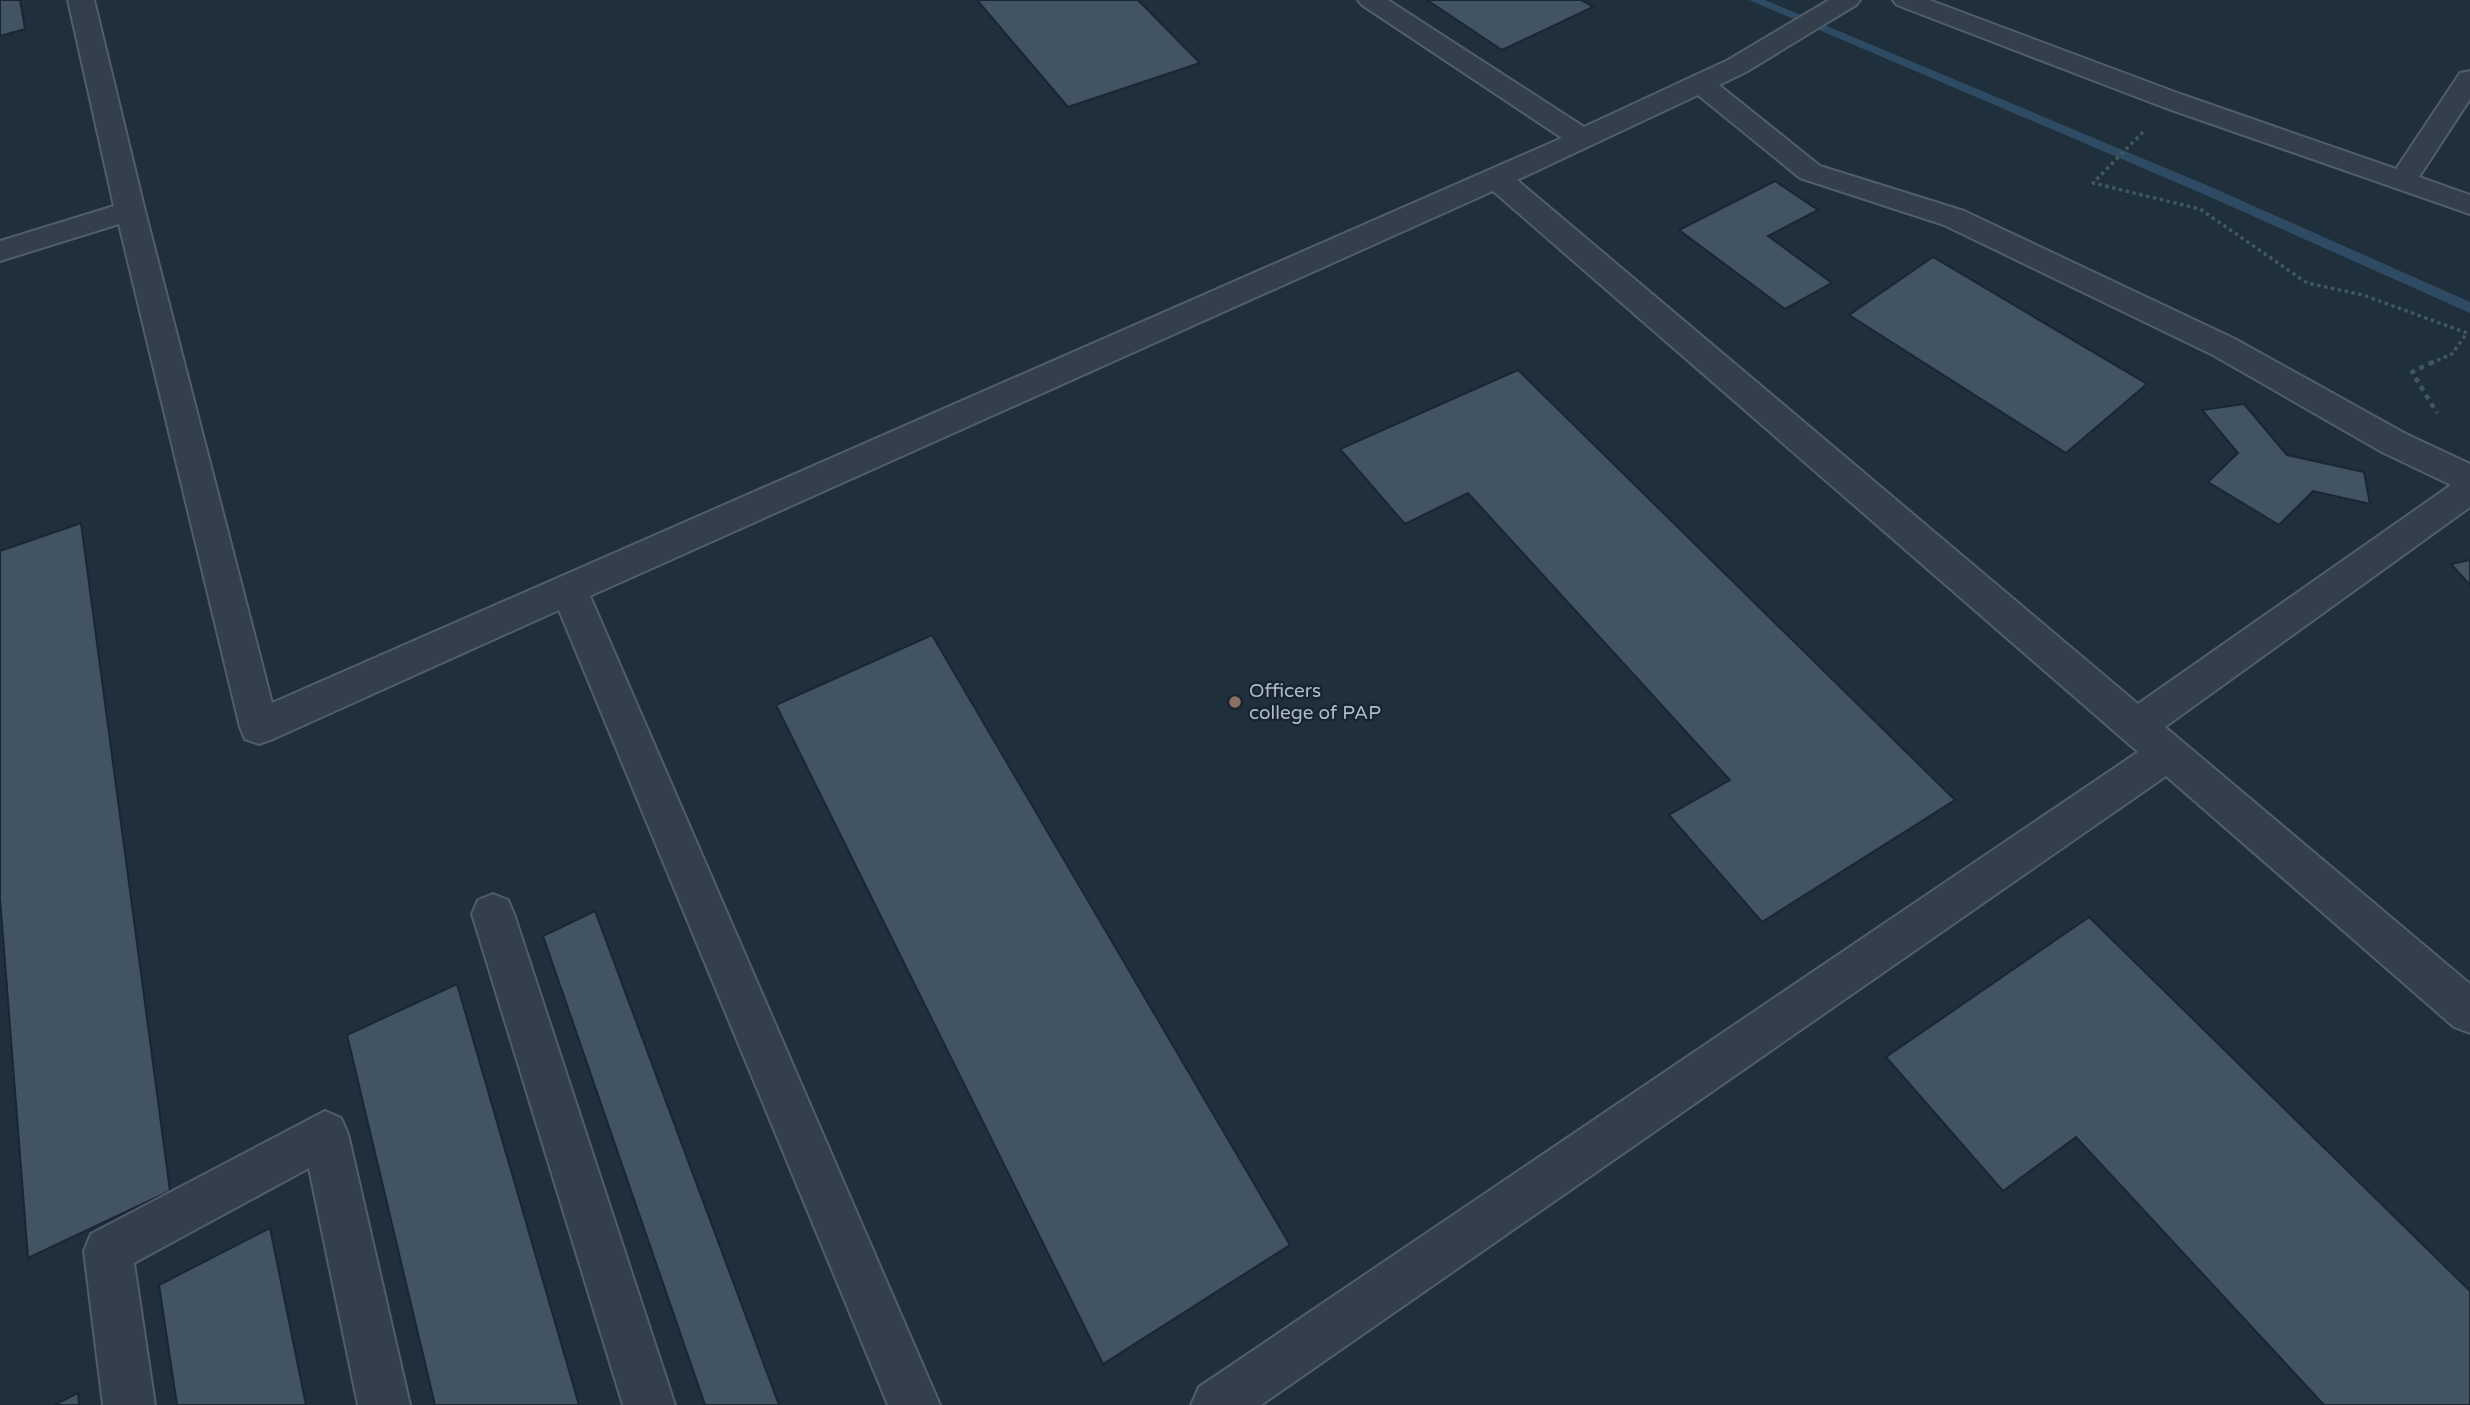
<svg xmlns="http://www.w3.org/2000/svg" width="2470" height="1405" font-family="'Varela Round',sans-serif">
<style>
.lines{fill:none;stroke-linecap:round;stroke-linejoin:round}
.stream{fill:#2e4b63;fill-rule:evenodd}
.building{fill:#425463;stroke:#1a2732;stroke-width:2}
.minor-casing{stroke:#505e69;stroke-width:4}
.path-far1{stroke:#3e5958;stroke-width:3.5;stroke-dasharray:3.5 3.5;stroke-linecap:butt}
.path{stroke:#3e5958;stroke-width:4.5;stroke-dasharray:5 5;stroke-linecap:butt}
.minor{fill:#33404b;fill-rule:evenodd}
.education-dot{fill:#8d6e63;stroke:#182530;stroke-width:2.5}
.labels{text-anchor:middle;dominant-baseline:central;stroke-width:5;stroke-linejoin:round;paint-order:stroke}
.poi-label{font-size:19px;fill:#adbbc8;stroke:#182530;text-anchor:start}
</style>
<rect width="100%" height="100%" fill="#1f2f3b"/>
<g class="lines">
<!-- stream -->
<polygon class="stream" points="1749,0 1765,0 2211,187 2470,302 2470,313 2201,193"/>
</g>
<!-- building -->
<g class="building">
<polygon points="0,0 20,0 25,29 0,36"/>
<polygon points="977,0 1138,0 1200,63 1068,107"/>
<polygon points="1427,0 1581,0 1593,7 1502,50"/>
<polygon points="1775,181 1818,210 1768,236 1832,283 1785,309 1679,230"/>
<polygon points="1933,257 2147,384 2066,453 1849,315"/>
<polygon points="1518,370 1955,800 1762,922 1669,815 1730,780 1468,493 1405,524 1340,449"/>
<polygon points="2244,404 2287,455 2364,472 2370,504 2313,491 2279,525 2208,482 2238,453 2202,410"/>
<polygon points="81,523 170,1191 28,1258 0,898 0,551"/>
<polygon points="2470,560 2470,585 2451,564"/>
<polygon points="932,635 1290,1245 1103,1364 776,705"/>
<polygon points="595,911 779,1405 705,1405 543,936"/>
<polygon points="2089,917 2470,1291 2470,1405 2324,1405 2076,1137 2003,1191 1886,1057"/>
<polygon points="457,984 579,1405 435,1405 347,1035"/>
<polygon points="270,1228 306,1405 177,1405 159,1285"/>
<polygon points="78,1393 79,1405 54,1405"/>
</g>
<g class="lines">
<!-- minor casing -->
<g class="minor-casing">
<g id="minor">
<path d="M68 0H94L145 211 272 703 1562 138 1362 5 1358 0H1388L1584 127 1728 60 1829 0H1860L1856 5 1746 72 1719 85 1820 166 1964 211 2235 339 2406 434 2470 464V507L2165 727 2470 984V1033L2454 1027 2166 776 1261 1405H1191L1199 1387 2138 752 1493 191 590 596 940 1405H888L559 610 273 739 259 744 245 739 240 727 119 224 0 261V241L114 206ZM1698 95 1800 178 1944 225 2213 355 2382 452 2451 485 2138 704 1517 180Z"/>
<polygon points="1893,0 1929,0 2183,95 2396,169 2460,73 2470,71 2470,99 2419,177 2470,195 2470,214 2163,107 1897,5"/>
<polygon points="493,894 508,900 514,914 675,1405 623,1405 472,914 478,900"/>
<polygon points="325,1111 341,1118 348,1134 410,1405 358,1405 309,1168 134,1263 155,1405 103,1405 84,1251 91,1234"/>
</g>
</g>
<!-- path-far1 -->
<polyline class="path-far1" points="2143,132 2093,183 2200,209 2307,283 2363,295 2467,333 2452,354 2429,364"/>
<!-- path -->
<polyline class="path" points="2433,362 2412,372 2437,413"/>
<!-- minor -->
<use href="#minor" class="minor"/>
</g>
<!-- markers -->
<circle class="education-dot" cx="1235" cy="702" r="7"/>
<g class="labels">
<!-- poi labels -->
<g class="poi-label">
<text x="1249" y="691">Officers<tspan x="1249" dy="22">college of PAP</tspan></text>
</g>
</g>
</svg>
